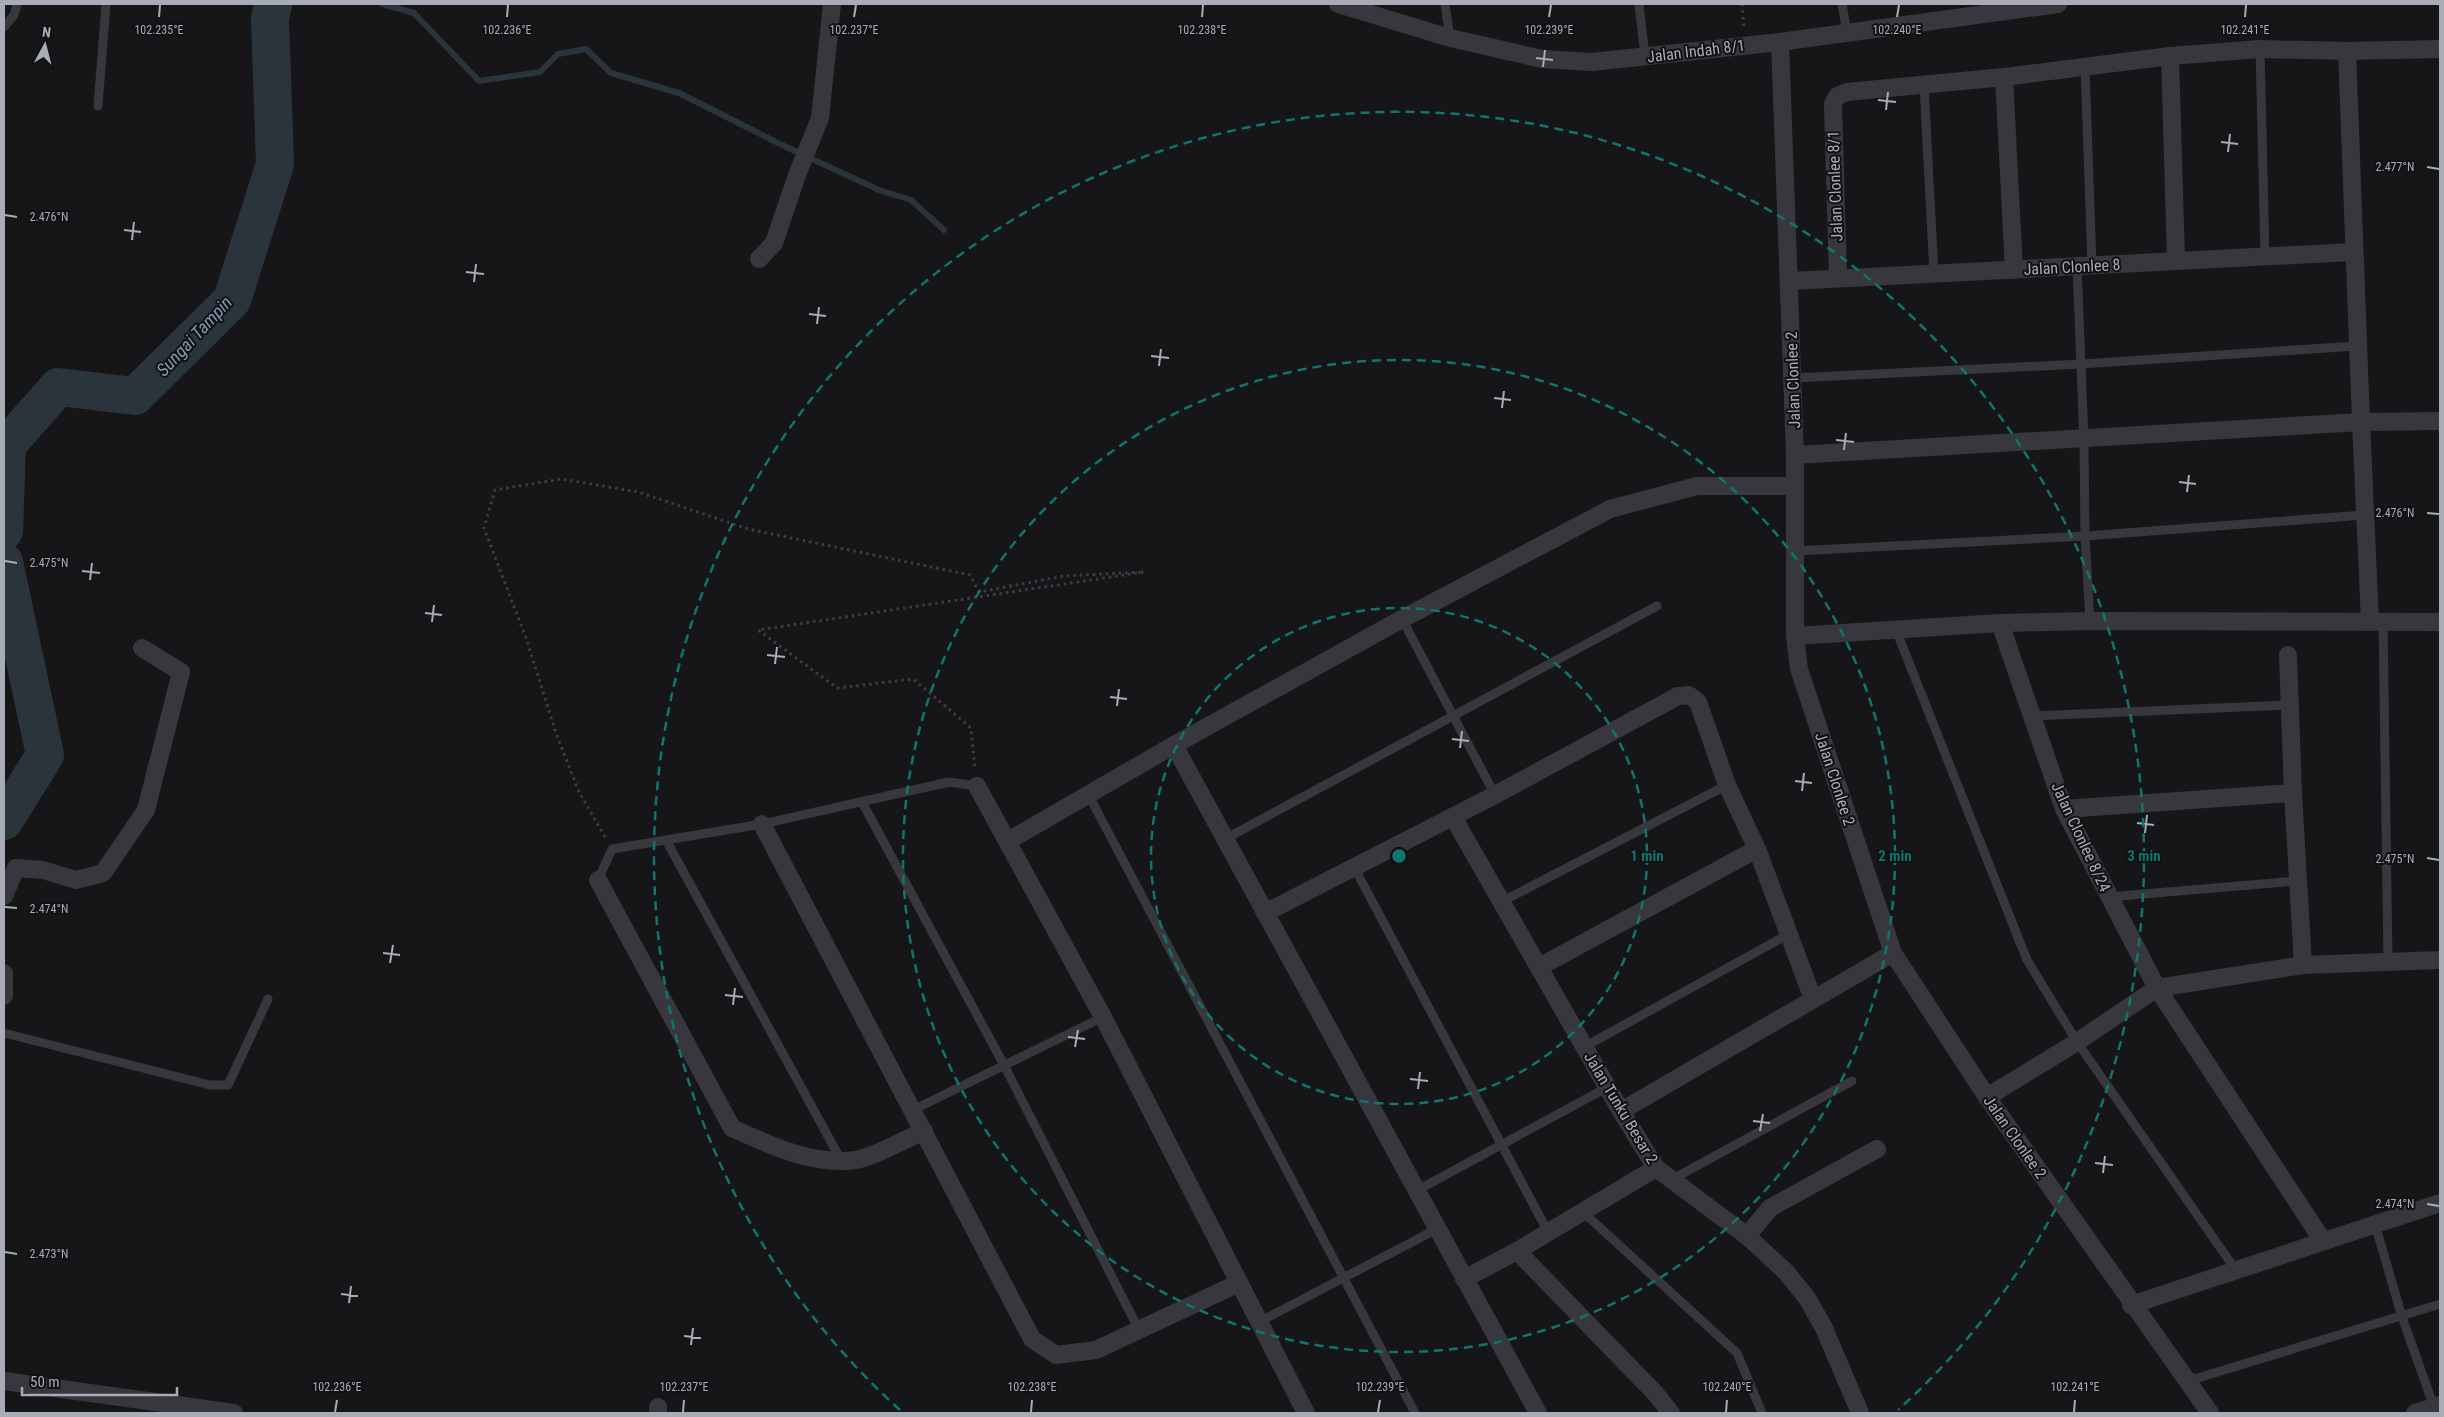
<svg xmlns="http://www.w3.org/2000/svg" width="2444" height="1417" font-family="'Roboto Condensed',sans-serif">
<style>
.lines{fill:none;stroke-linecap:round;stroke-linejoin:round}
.stream{stroke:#2c343b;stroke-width:6}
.river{stroke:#2c343b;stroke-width:38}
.path{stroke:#3d3e44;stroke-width:3;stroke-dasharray:2.5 4;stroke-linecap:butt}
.service{stroke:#37373d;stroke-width:9}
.minor{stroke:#37373d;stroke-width:18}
.ticks{fill:none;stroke:#a8acb7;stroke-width:2}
.ring{fill:none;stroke:#0f766e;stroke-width:2.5;stroke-dasharray:9 6}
.labels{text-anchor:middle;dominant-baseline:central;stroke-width:4;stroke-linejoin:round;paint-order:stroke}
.street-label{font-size:16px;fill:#a8acb7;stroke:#111113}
.water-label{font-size:18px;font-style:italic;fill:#8097b2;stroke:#111113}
.ticks-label{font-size:12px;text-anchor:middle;fill:#a8acb7;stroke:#111113;stroke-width:4;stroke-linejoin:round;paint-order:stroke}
.centre{fill:#0f766e;stroke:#111113;stroke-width:2.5}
.ring-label{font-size:15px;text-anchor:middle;font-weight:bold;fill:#0f766e;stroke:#111113;stroke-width:4;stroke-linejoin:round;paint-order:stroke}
</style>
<rect width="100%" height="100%" fill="#161618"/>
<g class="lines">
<!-- stream -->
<polyline class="stream" points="382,4 414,13 479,81 540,72 558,54 586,49 611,73 679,93 784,146 879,190 911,200 944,230"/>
<!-- river -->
<g class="river">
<polyline points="4,531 7,445 58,387 135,396 232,300 275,164 270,19 273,4"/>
<polyline points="4,562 45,755 4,821"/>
</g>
<!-- path -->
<g class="path">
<polyline points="1742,4 1744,28"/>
<polyline points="605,837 579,792 556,733 526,638 484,528 495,490 561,479 638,492 748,529 970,575 979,592 1064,576 1144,572 758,630 837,688 913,679 971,728 975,769"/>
</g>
<!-- service -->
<g class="service">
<polyline points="1445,4 1450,38"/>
<polyline points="1639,4 1645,57"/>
<polyline points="1842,4 1847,33"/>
<polyline points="4,27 14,15 17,4"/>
<polyline points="2260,49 2265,257"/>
<polyline points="2085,66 2092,266"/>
<polyline points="1924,85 1934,274"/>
<polyline points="98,106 106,4"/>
<polyline points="2077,266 2084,440 2085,536 2090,621"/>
<polyline points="1793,378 2081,364 2357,346"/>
<polyline points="1795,551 2085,536 2364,515"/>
<polyline points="1402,619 1495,795"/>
<polyline points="2383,621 2388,962"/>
<polyline points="1896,630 2027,960 2077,1042 2235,1269"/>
<polyline points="2032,716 2289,705"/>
<polyline points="1088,794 1415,1413"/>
<polyline points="862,802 1004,1065 1139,1330"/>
<polyline points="1225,839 1657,606"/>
<polyline points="666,840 841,1160"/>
<polyline points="1354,867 1548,1232"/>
<polyline points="598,880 612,849 762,824 949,782 977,786"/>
<polyline points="2108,897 2298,881"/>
<polyline points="1501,902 1727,785"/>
<polyline points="4,1033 210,1085 228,1085 268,999"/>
<polyline points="1584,1047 1789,934"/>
<polyline points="913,1110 1103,1017"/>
<polyline points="1671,1180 1852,1081"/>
<polyline points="1416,1191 1608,1087"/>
<polyline points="1583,1212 1737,1353 1762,1413"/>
<polyline points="2375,1224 2402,1317 2434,1407"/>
<polyline points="1259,1322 1437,1229"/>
<polyline points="2188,1381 2440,1304"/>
</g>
<!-- minor -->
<g class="minor">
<polyline points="1338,4 1450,38 1542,59 1592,62 1780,42 2058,4"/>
<polyline points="1780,42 1795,455 1795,636 1799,669 1893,953 1987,1097 2210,1413"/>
<polyline points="2347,51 2440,49"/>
<polyline points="2170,56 2176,261"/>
<polyline points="2004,77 2014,270"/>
<polyline points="759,259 774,243 797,175 820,118 832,4"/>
<polyline points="1838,278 1833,104 1837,96 1847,92 2004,77 2170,56 2260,49 2347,51 2361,422 2440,421"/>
<polyline points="1790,281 2353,252"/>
<polyline points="1795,455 2361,422 2370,621"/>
<polyline points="1795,636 2000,623 2090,621 2440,622"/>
<polyline points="2288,655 2293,793"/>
<polyline points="1174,745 1538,1413"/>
<polyline points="977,786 1103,1017 1306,1413"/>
<polyline points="2064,809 2293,793 2303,965"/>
<polyline points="1453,817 1621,1111 1656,1168 1747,1236 1786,1272 1807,1298 1824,1328 1860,1413"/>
<polyline points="762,824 1032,1339 1056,1355 1096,1350 1239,1283"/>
<polyline points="1008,841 1174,745 1402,619 1610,509 1697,486 1795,486"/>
<path d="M598 880 732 1128C769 1145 814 1166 856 1160 874 1157 906 1139 924 1131"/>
<polyline points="4,896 16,868 43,870 76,880 103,873 146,810 181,672 142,648"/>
<polyline points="1265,913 1495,795 1678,696 1689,695 1698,702 1727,785 1757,849 1813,999"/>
<polyline points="1539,967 1757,849"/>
<polyline points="4,973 4,996"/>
<polyline points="1987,1097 2077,1042 2157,988 2064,809 2000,623"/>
<polyline points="1621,1111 1893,953"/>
<polyline points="1747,1236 1770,1208 1877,1149"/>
<polyline points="2323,1241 2157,988 2303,965 2440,960"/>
<polyline points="1517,1251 1656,1168"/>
<polyline points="1464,1279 1517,1251 1655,1393 1671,1413"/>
<polyline points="2131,1305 2440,1203"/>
<polyline points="4,1381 234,1413"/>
<polyline points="658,1413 658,1407"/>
<polyline points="2415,1413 2440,1405"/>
</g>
</g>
<!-- ticks -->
<path class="ticks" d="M159 17 160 5M507 17 508 5M854 17 856 5M1202 17 1203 5M1549 17 1551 5M1897 17 1899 5M2245 17 2246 5M1536 58 1553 60M1543 67 1545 50M1878 100 1896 102M1886 110 1888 92M2221 142 2238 144M2228 152 2230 134M2427 167 2439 169M5 215 17 217M124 230 141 232M132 240 134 222M466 272 484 274M474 282 476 264M809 314 826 316M817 324 819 307M1151 356 1169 358M1159 366 1161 349M1494 398 1511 400M1502 408 1504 391M1836 440 1854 442M1844 450 1846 433M2179 482 2196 484M2187 492 2189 475M2427 513 2439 514M5 561 17 563M82 571 100 573M90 580 92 563M425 613 442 615M432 622 434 605M767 655 785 657M775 664 777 647M1110 697 1127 699M1117 706 1119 689M1452 739 1469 741M1460 748 1462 731M1795 781 1812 783M1802 791 1804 773M2137 823 2154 825M2145 833 2147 815M2427 858 2439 860M5 907 17 908M383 953 400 955M390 963 393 945M725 995 743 997M733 1005 735 988M1068 1037 1085 1039M1075 1047 1078 1030M1410 1079 1428 1081M1418 1089 1420 1072M1753 1121 1770 1123M1760 1131 1763 1114M2095 1163 2113 1165M2103 1173 2105 1156M2427 1204 2439 1206M5 1252 17 1254M341 1294 358 1296M349 1303 351 1286M684 1336 701 1338M691 1345 693 1328M335 1412 337 1400M683 1412 684 1400M1031 1412 1032 1400M1378 1412 1380 1400M1726 1412 1727 1400M2074 1412 2075 1400"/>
<!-- distance rings -->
<g class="ring">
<circle cx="1399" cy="856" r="248"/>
<circle cx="1399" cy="856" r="496"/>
<path d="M900 1410A745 745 0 1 1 1898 1410"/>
</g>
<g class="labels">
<!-- street labels -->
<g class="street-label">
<text transform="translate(1696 51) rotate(-7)">Jalan Indah 8/1</text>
<text transform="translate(1835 186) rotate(-92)">Jalan Clonlee 8/1</text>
<text transform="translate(2072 267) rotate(-3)">Jalan Clonlee 8</text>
<text transform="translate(1793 380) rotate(-92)">Jalan Clonlee 2</text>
<text transform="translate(1835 779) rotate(72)">Jalan Clonlee 2</text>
<text transform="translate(2081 837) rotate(65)">Jalan Clonlee 8/24</text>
<text transform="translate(1621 1108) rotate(59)">Jalan Tunku Besar 2</text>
<text transform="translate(2015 1137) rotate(55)">Jalan Clonlee 2</text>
</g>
<!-- water labels -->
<g class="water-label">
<text transform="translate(194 336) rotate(-47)">Sungai Tampin</text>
</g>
</g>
<g class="ticks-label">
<text x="159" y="34">102.235°E</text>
<text x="507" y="34">102.236°E</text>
<text x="854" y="34">102.237°E</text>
<text x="1202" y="34">102.238°E</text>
<text x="1549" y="34">102.239°E</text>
<text x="1897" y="34">102.240°E</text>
<text x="2245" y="34">102.241°E</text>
<text x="2395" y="171">2.477°N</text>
<text x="49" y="221">2.476°N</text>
<text x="2395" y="517">2.476°N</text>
<text x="49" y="567">2.475°N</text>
<text x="2395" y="863">2.475°N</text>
<text x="49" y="913">2.474°N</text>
<text x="2395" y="1208">2.474°N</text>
<text x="49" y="1258">2.473°N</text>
<text x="337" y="1391">102.236°E</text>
<text x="684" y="1391">102.237°E</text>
<text x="1032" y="1391">102.238°E</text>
<text x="1380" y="1391">102.239°E</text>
<text x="1727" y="1391">102.240°E</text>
<text x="2075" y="1391">102.241°E</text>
</g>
<circle cx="1399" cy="856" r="8" class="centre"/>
<g class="ring-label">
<text x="1647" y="861">1 min</text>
<text x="1895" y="861">2 min</text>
<text x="2144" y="861">3 min</text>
</g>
<!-- border -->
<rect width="2444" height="1417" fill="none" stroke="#a8acb7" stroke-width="10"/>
<!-- north arrow -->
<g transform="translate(45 45) rotate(7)" stroke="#111113" stroke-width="4" paint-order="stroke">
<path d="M0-4L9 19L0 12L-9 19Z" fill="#a8acb7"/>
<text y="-8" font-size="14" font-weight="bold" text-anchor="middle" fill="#a8acb7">N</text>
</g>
<!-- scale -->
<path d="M22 1387v8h155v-8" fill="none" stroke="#a8acb7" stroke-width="2.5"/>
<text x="30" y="1387" font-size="15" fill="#a8acb7" stroke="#111113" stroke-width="4" paint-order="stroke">50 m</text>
</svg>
